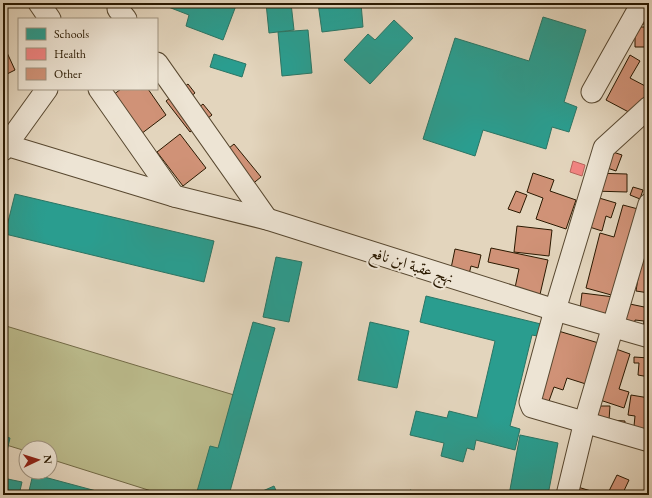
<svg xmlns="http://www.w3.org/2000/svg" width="652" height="498" font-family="'EB Garamond',Amiri,serif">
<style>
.green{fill:#bbbb8c;stroke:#726a46}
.schools{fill:#2a9d8f;stroke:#2a7564}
.health{fill:#f28482;stroke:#b6645b}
.building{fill:#d09277;stroke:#2a1901}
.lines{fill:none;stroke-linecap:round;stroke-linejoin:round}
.minor-casing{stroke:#584830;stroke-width:23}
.minor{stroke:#ede4d4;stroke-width:21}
.labels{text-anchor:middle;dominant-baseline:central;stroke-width:4;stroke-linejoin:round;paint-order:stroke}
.street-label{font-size:16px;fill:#2a1901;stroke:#ede4d4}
</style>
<rect width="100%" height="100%" fill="#e3d5bd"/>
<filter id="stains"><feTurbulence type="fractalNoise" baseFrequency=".005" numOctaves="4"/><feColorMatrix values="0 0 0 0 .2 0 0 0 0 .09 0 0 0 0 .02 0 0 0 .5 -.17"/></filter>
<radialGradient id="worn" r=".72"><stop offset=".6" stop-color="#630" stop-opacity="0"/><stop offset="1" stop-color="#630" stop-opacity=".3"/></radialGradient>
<!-- green -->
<polygon class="green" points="6,326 234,395 205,495 164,495 50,459 50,448 26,448 26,451 3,444 3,332"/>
<!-- schools -->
<g class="schools">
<polygon points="158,3 237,3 223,40 186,26 189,15"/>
<polygon points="266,3 291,3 294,30 269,33"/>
<polygon points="318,3 361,3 363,27 322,32"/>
<polygon points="543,17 586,30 564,102 577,107 569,132 552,127 546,149 483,130 475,156 423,139 455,38 529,61"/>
<polygon points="394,20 413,38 370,84 344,60 368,34 375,40"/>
<polygon points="308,30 312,73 282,76 278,32"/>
<polygon points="214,54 246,64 242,77 210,67"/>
<polygon points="15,194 214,241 204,282 5,234"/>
<polygon points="276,257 302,262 289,322 263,317"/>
<polygon points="426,296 545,325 542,337 532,335 510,426 520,429 515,450 476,440 474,450 467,448 463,462 441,456 444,443 410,435 416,411 447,418 449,411 477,418 495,341 420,322"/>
<polygon points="253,322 275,328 229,495 196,495 210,446 218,448"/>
<polygon points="370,322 409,331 397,388 358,380"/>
<polygon points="520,435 558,443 548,495 509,495"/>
<polygon points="3,436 10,438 3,468"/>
<polygon points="33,474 100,492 99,495 28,495"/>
<polygon points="3,478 22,482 19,495 3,495"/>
<polygon points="274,486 278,495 267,495 265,490"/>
<polygon points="265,490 267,495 253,495"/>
<polygon points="410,490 427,495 409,495"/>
</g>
<!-- health -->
<polygon class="health" points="573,161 585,165 582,176 570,172"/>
<!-- building -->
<g class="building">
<polygon points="649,3 649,24 642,24"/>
<polygon points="635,27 648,27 647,47 635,47"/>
<polygon points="3,44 15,70 3,76"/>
<polygon points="630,55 640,61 630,78 649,88 649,101 640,118 606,100"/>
<polygon points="188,84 195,93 190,97 198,108 203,104 212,115 190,132 166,101"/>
<polygon points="121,89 148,89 166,115 141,134 113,95"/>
<polygon points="180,134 206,168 183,186 157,152"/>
<polygon points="234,144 261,177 240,194 213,161"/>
<polygon points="595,146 622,155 616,171 590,162"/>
<polygon points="533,173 554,180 550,191 576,200 566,229 536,219 543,198 527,192"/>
<polygon points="593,173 627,174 627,192 592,191"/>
<polygon points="633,187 643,190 640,199 630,195"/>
<polygon points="516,191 527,195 520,213 508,209"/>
<polygon points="589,195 616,203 611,218 606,216 602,231 580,224"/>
<polygon points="623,205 638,209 615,296 586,288 600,233 614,237"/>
<polygon points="517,226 552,230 549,256 514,252"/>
<polygon points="649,227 649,257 644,256"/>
<polygon points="491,248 548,260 538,303 513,297 519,269 488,262"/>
<polygon points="455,249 481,255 478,268 471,266 467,283 449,278"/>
<polygon points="641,259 649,260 649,293 636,291"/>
<polygon points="582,293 614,297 611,322 579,317"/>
<polygon points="625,303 649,308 649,328 643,327 644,321 635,320 634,330 620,327"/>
<polygon points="555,330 602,344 589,385 567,378 563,390 554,387 549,401 565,406 531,410"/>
<polygon points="616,349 630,354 619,389 629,392 624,408 600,400"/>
<polygon points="634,357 649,358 649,377 638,375 639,363 634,363"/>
<polygon points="631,395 649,398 649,435 633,436 635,416 628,415"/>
<polygon points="596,406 610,406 609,420 625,421 624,432 594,430"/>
<polygon points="617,475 629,480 622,495 607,495"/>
<polygon points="571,485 601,494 601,495 568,495"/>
</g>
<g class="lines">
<!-- minor casing -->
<g class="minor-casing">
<g id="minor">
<polyline points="39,3 50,19"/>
<polyline points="118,9 126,19"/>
<polyline points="157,63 267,219"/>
<polyline points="99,89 174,196"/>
<polyline points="592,92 642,3"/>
<polyline points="649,107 604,148 555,310 530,402 532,407 649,441"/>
<polyline points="6,145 174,196 267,219 555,310 649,337"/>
<polyline points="3,150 47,89"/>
<polyline points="567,495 585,421 649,204"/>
</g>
</g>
<!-- minor -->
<use href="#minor" class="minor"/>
</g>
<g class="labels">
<!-- street labels -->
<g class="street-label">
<text transform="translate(412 265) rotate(18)">نهج عقبة ابن نافع</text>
</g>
</g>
<!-- margin -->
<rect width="652" height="498" fill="none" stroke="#e3d5bd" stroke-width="16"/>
<rect x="4" y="4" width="644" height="490" fill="none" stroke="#2a1901" stroke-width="2"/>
<rect x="8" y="8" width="636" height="482" fill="none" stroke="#2a1901"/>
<!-- legend -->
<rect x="18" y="18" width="140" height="72" fill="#ede4d4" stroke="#9f9380"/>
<rect x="26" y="28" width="20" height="12" fill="#2a9d8f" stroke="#9f9380"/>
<text x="54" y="38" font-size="12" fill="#2a1901">Schools</text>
<rect x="26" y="48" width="20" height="12" fill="#f28482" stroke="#9f9380"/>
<text x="54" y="58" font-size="12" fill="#2a1901">Health</text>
<rect x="26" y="68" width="20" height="12" fill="#d09277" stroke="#9f9380"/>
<text x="54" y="78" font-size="12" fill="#2a1901">Other</text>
<!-- north arrow -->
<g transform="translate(38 460) rotate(86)"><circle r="19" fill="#ede4d4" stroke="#9f9380"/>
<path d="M0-3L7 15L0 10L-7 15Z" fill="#8f2418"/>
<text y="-6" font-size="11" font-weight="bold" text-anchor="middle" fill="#2a1901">N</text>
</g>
<rect width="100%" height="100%" filter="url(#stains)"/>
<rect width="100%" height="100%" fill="url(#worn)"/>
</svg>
